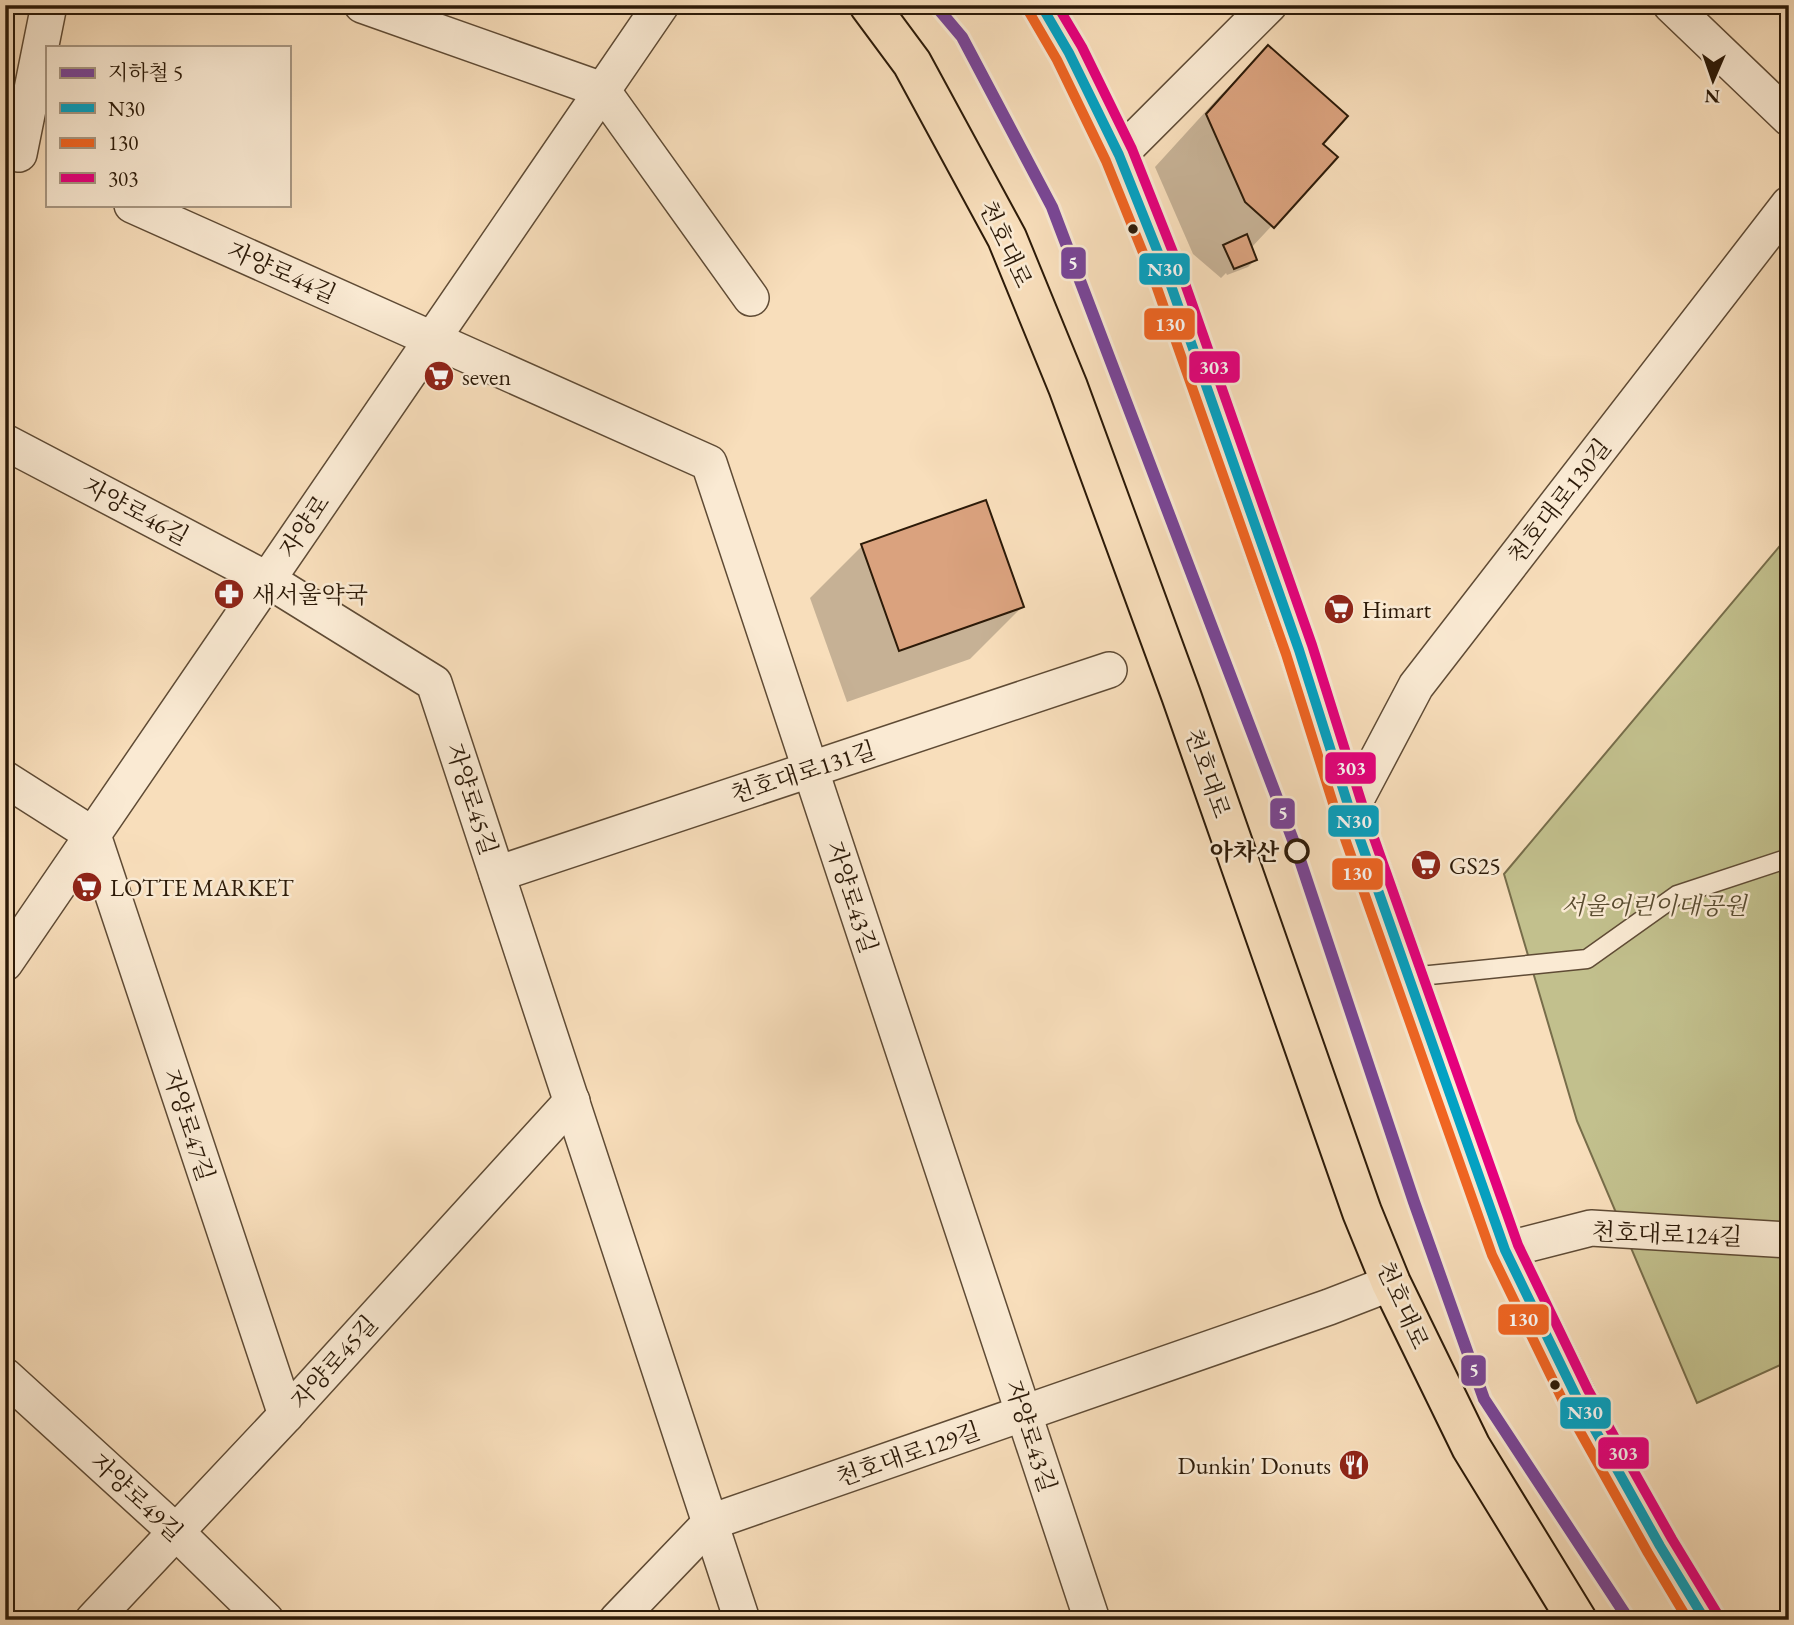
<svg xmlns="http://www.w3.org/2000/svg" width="1794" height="1625" font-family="'EB Garamond','Noto Serif KR',serif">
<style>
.green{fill:#c2c08d;stroke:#776d4a;stroke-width:2}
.shadow{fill:#0003}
.building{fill:#daa27e;stroke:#2c1a08;stroke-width:2}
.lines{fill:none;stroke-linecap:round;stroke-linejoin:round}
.lane-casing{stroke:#5f4b35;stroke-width:21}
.street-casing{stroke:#5f4b35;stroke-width:38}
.primary-casing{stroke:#2c1a08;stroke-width:42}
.lane{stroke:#faead3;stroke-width:18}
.street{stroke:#faead3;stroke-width:35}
.primary{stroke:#f8debb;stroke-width:38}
.bus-1-casing{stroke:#faead3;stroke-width:16}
.bus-2-casing{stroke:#faead3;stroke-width:16}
.bus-3-casing{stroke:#faead3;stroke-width:16}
.bus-1{stroke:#02a2c4;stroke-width:10}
.bus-2{stroke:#f26522;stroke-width:10}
.bus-3{stroke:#e5007d;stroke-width:10}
.metro-1-casing{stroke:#faead3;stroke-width:18}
.metro-1{stroke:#794698;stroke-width:12}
.bus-dot{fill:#2c1a08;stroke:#faead3;stroke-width:2.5}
.stop-dot{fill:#faead3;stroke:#2c1a08;stroke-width:3.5}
.labels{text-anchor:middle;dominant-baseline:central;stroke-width:5;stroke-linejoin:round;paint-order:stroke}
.street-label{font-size:24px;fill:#2c1a08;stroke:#faead3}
.poi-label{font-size:24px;fill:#2c1a08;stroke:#faead3;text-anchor:start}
.stop-label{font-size:24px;font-weight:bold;fill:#2c1a08;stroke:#faead3;text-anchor:end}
.park-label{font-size:24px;font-style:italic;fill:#594c30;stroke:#faead3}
.line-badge{stroke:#faead3;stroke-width:2.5}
.badge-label{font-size:19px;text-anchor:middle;font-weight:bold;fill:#fff}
</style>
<rect width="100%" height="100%" fill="#f8debb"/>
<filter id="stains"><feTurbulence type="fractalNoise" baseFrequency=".00286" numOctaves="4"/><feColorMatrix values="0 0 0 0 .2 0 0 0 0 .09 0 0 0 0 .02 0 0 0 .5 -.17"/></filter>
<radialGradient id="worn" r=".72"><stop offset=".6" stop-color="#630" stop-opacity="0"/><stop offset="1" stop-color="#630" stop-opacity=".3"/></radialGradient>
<!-- green -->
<polygon class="green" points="1789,535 1789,1361 1697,1403 1577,1121 1504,874"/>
<!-- shadow -->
<g class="shadow">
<polygon points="1268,47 1321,144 1336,157 1251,248 1255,260 1248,267 1227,275 1226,273 1221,278 1193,254 1155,167 1217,99"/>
<polygon points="862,546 1022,607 970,659 847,702 810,598"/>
</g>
<!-- building -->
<g class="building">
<polygon points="1268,45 1348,116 1323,144 1338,157 1274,228 1245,202 1206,114"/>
<polygon points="1247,234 1257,260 1234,269 1223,245"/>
<polygon points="986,500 1024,607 899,651 861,544"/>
</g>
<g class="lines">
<!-- lane casing -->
<g class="lane-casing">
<polyline id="lane" points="1410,977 1587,959 1677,895 1789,858"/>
</g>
<!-- street casing -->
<g class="street-casing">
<g id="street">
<polyline points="362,5 602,90 751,298"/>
<polyline points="1671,5 1789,118"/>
<polyline points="19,154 49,5"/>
<polyline points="1119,155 1269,5"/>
<polyline points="132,205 709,463 1092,1620"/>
<polyline points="5,442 268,580 434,683 742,1620"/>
<polyline points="5,779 93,835 286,1415"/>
<polyline points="1350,811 1416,686 1789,204"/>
<polyline points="497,874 1109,670"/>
<polyline points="5,963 661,5"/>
<polyline points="1505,1250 1591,1228 1789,1240"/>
<polyline points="5,1376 176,1532 266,1620"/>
<polyline points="93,1620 286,1415 572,1101"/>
<polyline points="617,1620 711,1522 1329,1307 1391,1283"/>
</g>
</g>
<!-- primary casing -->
<g class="primary-casing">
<g id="primary">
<polyline points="869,5 912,63 1007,238 1068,387 1181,695 1362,1212 1391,1283 1471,1447 1577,1620"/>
<polyline points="1041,5 1069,53 1119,155 1169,280 1299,650 1350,811 1505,1250 1576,1396 1660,1546 1705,1620"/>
</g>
</g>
<!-- lane -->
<use href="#lane" class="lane"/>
<!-- street -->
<use href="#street" class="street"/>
<!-- primary -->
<use href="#primary" class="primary"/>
<!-- bus-1 casing -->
<g class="bus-1-casing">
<polyline id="bus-1" points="1041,5 1069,53 1119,155 1169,280 1299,650 1350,811 1505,1250 1576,1396 1660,1546 1705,1620"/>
</g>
<!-- bus-2 casing -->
<g class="bus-2-casing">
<polyline id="bus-2" points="1029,12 1057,60 1106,161 1156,285 1286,654 1337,816 1492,1255 1564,1403 1648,1553 1688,1620"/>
</g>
<!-- bus-3 casing -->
<g class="bus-3-casing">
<polyline id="bus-3" points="1057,5 1082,47 1132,149 1182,275 1312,645 1363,807 1518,1245 1588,1390 1672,1539 1717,1613"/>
</g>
<!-- bus-1 -->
<use href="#bus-1" class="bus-1"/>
<!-- bus-2 -->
<use href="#bus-2" class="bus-2"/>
<!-- bus-3 -->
<use href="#bus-3" class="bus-3"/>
<!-- metro-1 casing -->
<g class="metro-1-casing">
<polyline id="metro-1" points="935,5 962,37 1052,207 1296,848 1414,1202 1484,1399 1629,1620"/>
</g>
<!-- metro-1 -->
<use href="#metro-1" class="metro-1"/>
</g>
<!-- icons -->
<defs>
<g id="supermarket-disc" transform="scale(1.575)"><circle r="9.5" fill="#8f2418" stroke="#faead3"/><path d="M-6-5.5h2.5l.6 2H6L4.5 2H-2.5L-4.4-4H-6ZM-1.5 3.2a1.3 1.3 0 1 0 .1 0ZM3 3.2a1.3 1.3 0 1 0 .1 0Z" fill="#fff"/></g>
<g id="pharmacy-disc" transform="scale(1.575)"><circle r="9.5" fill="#8f2418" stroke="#faead3"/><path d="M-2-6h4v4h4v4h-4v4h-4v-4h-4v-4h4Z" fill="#fff"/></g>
<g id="restaurant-disc" transform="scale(1.575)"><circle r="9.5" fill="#8f2418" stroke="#faead3"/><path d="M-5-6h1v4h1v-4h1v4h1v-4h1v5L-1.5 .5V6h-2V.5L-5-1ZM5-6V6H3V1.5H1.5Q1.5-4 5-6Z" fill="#fff"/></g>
</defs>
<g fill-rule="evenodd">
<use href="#supermarket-disc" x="439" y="376"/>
<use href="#pharmacy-disc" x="229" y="594"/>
<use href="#supermarket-disc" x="1339" y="609"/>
<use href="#supermarket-disc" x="1426" y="865"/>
<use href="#supermarket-disc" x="87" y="887"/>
<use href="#restaurant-disc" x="1354" y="1465"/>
</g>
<!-- markers -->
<g class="bus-dot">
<circle cx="1133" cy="229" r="6"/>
<circle cx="1555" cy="1385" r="6"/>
</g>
<circle class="stop-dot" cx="1297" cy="851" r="11"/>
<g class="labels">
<!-- street labels -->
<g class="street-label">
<text transform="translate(1006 244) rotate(65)">천호대로</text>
<text transform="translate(282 272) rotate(24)">자양로44길</text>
<text transform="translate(1559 501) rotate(-52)">천호대로130길</text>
<text transform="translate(136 511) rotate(28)">자양로46길</text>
<text transform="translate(304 526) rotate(-56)">자양로</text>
<text transform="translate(803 772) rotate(-18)">천호대로131길</text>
<text transform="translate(1208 773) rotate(71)">천호대로</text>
<text transform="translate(472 799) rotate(72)">자양로45길</text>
<text transform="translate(852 897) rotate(72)">자양로43길</text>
<text transform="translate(189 1125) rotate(72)">자양로47길</text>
<text transform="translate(1667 1234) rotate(2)">천호대로124길</text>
<text transform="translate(1403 1305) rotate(66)">천호대로</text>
<text transform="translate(334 1362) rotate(-48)">자양로45길</text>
<text transform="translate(1031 1436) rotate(72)">자양로43길</text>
<text transform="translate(908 1454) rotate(-19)">천호대로129길</text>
<text transform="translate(137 1497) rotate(43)">자양로49길</text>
</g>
<!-- poi labels -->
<g class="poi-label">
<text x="462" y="376">seven</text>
<text x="252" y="594">새서울약국</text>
<text x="1362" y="609">Himart</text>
<text x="1449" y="865">GS25</text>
<text x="110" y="887">LOTTE MARKET</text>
<text x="1331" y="1465" text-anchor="end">Dunkin' Donuts</text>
</g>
<!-- stop labels -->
<g class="stop-label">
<text x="1279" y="851">아차산</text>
</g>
<!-- park labels -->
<g class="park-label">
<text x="1654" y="905">서울어린이대공원</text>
</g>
</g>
<g class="line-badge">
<rect x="1060" y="246" width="27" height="34" rx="7" fill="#794698"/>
<rect x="1138" y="252" width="53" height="34" rx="7" fill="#02a2c4"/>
<rect x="1143" y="307" width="53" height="34" rx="7" fill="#f26522"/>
<rect x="1188" y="350" width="53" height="34" rx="7" fill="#e5007d"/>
<rect x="1324" y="751" width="53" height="34" rx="7" fill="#e5007d"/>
<rect x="1269" y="797" width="27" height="33" rx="7" fill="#794698"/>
<rect x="1327" y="804" width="53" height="34" rx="7" fill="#02a2c4"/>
<rect x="1331" y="857" width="53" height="34" rx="7" fill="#f26522"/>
<rect x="1497" y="1303" width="53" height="33" rx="7" fill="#f26522"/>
<rect x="1460" y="1354" width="27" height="33" rx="7" fill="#794698"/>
<rect x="1559" y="1396" width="53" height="34" rx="7" fill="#02a2c4"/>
<rect x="1597" y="1436" width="53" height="34" rx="7" fill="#e5007d"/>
</g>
<g class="badge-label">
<text x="1073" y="270">5</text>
<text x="1165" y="276">N30</text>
<text x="1170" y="331">130</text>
<text x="1214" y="374">303</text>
<text x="1351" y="775">303</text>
<text x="1283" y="820">5</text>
<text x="1354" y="828">N30</text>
<text x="1357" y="880">130</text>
<text x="1523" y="1326">130</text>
<text x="1474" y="1377">5</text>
<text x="1585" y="1419">N30</text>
<text x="1623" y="1460">303</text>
</g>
<!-- margin -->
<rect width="1794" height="1625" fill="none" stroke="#f8debb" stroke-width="28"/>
<rect x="7" y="7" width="1780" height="1611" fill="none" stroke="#2c1a08" stroke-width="3.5"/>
<rect x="14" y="14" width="1766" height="1597" fill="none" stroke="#2c1a08" stroke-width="2"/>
<!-- legend -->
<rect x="46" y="46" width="245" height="161" fill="#faead3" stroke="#a89782" stroke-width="2"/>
<rect x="60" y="68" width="35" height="10" fill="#794698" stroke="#a89782" stroke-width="2"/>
<text x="108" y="80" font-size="21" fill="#2c1a08">지하철 5</text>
<rect x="60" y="103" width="35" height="10" fill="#02a2c4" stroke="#a89782" stroke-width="2"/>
<text x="108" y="116" font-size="21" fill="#2c1a08">N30</text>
<rect x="60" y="138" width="35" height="10" fill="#f26522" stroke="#a89782" stroke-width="2"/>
<text x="108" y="150" font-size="21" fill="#2c1a08">130</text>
<rect x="60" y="173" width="35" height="10" fill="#e5007d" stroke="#a89782" stroke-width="2"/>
<text x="108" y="186" font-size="21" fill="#2c1a08">303</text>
<!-- north arrow -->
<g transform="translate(1713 80) rotate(182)" stroke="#faead3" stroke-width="5" paint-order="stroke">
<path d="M0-5L12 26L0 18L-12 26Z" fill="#2c1a08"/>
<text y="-10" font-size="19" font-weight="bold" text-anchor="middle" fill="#2c1a08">N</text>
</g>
<rect width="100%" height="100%" filter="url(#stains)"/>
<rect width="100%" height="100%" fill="url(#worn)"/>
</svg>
